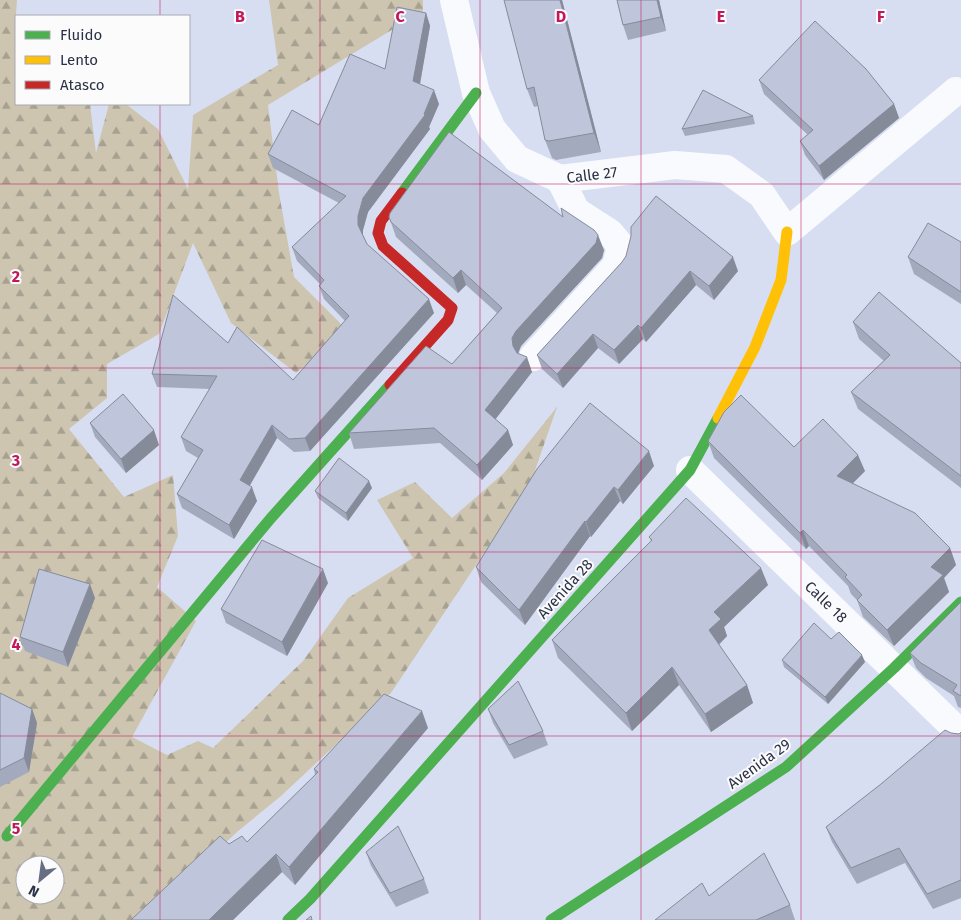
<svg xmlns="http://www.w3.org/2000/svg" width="961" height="920" font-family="'Fira Sans',sans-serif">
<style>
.forest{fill:url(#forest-firs);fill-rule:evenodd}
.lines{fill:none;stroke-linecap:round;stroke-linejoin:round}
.street{stroke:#f9fafd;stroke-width:28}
.fast{stroke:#4caf50;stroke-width:11}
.slow{stroke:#ffc107;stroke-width:11}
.jam{stroke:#c62828;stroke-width:11}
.wall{fill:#a4aabd}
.shaded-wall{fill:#868b9a}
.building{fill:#bfc6dc;stroke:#868b9a}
.grid{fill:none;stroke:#c2185b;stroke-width:1;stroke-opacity:0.55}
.labels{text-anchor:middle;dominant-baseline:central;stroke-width:4;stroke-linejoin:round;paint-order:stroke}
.street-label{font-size:15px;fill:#2a3147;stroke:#fbfbfb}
.grid-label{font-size:16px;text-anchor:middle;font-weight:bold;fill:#c2185b;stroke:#fbfbfb;stroke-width:4;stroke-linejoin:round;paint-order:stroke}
</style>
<defs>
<pattern id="forest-firs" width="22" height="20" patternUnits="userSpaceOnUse" patternTransform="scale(1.25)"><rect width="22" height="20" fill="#cdc5b0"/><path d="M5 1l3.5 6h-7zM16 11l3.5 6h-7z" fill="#a7a191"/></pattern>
</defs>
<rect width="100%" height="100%" fill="#d8def2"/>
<!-- forest -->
<path class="forest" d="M0 0H17L15 28H16V104H90L96 153 109 104H126L158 129 188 189 193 115 278 65 269 0H423V11L268 105 279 193 294 277 347 330 296 373 231 323 193 243 159 334 107 364V398L69 429 124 497 173 475 178 536 157 587 196 621 132 737 167 755 198 741 213 748 303 661 348 598 413 558 377 500 415 482 452 518 504 473 557 407 531 482 391 693 281 796 237 832 144 920H0ZM25 865H55V895H25Z"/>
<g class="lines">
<!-- street -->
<g class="street">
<polyline points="454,0 476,93 492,129 517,159 560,179 675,165 726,169 762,195 787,232 956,91"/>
<polyline points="533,357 616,266 621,246 610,233 576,211 560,179"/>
<polyline points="690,470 961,734"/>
</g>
<!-- fast -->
<g class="fast">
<polyline points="402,193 476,93"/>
<polyline points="7,836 271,518 390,385"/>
<polyline points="288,920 310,899 690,470 718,418"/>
<polyline points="551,920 786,767 894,668 961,602"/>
</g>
<!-- slow -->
<polyline class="slow" points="718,418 755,347 781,280 787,232"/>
<!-- jam -->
<polyline class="jam" points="390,385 448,320 452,308 383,246 378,233 381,221 402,193"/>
</g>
<!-- wall -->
<g class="wall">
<polygon points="504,0 562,0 601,152 556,160 552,158 545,140 538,106 534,107 527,89"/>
<polygon points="617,0 659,0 666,31 628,40 623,25"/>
<polygon points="426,13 430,26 420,84 439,104 429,127 430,129 368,212 363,230 363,235 367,244 434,313 310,451 294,452 277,438 249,486 257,501 234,539 182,508 177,494 198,458 186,451 181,437 210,389 157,387 152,374 228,343 293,380 345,321 324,299 319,286 320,284 297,261 292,247 339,203 273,168 268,154 319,125 385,69"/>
<polygon points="759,80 894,104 899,118 824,180 805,155 800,141 808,135 764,94"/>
<polygon points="753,116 755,124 685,136 682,129"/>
<polygon points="389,217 604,250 602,258 521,346 518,354 532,372 495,419 508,430 513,445 482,480 440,443 354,449 349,433 452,364 497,313 466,285 458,293 396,237"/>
<polygon points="961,242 961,304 914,274 908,257"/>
<polygon points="622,262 738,271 714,300 696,285 646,342 643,339 619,364 598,348 563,388 542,369 537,355"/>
<polygon points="853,322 961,363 961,488 858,409 851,392 884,361 859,339"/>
<polygon points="90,423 159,445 126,473 95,437"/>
<polygon points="708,441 794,447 865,471 853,483 950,548 956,565 944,578 949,592 894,646 863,617 857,600 851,594 848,586 809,546 806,549 714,458"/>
<polygon points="654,466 623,504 620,501 591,537 590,536 525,625 481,582 476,567 537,469"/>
<polygon points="372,488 348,521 318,498 315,491"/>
<polygon points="649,537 768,585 724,627 727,636 719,645 747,685 753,703 711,732 679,685 632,731 558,658 552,640 651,541"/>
<polygon points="328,583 287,656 226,623 221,609"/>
<polygon points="95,598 68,667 25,651 20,637"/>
<polygon points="961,602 961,708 958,707 954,696 926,678 916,668 910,653"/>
<polygon points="782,660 865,662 828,704 784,667"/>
<polygon points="0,693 32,709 37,723 29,772 0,787"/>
<polygon points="488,709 543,731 548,745 514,759 493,723"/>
<polygon points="428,728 295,885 282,872 233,920 229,844 247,842 315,775 314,769"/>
<polygon points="961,732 961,898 933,909 905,863 857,884 832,842 826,827 951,733 959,734"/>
<polygon points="366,852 424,879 429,893 396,907 371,866"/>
<polygon points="709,896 790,905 795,920 655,920"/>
</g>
<!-- shaded-wall -->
<g class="shaded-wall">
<polygon points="560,0 562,0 601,152 594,133"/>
<polygon points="657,0 659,0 666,31 661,17"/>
<polygon points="426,13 430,26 418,95 413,81"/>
<polygon points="434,90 439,104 429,127 430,129 368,212 363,230 363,239 358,225 358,216 363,198 424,114"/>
<polygon points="894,104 899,118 824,180 819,166"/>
<polygon points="598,235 604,250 602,258 521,346 518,353 518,361 513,346 512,338 516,331"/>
<polygon points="733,257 738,271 714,300 709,286"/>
<polygon points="461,270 466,285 458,293 453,278"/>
<polygon points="690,271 696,285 646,342 641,328"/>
<polygon points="429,299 434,313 310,451 305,438"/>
<polygon points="638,325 643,339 619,364 614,350"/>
<polygon points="593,334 598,348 563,388 557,374"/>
<polygon points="527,357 532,372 491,425 485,410"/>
<polygon points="272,425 277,438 245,494 240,480"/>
<polygon points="154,430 159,445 126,473 121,459"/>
<polygon points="508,430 513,445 482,480 477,465"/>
<polygon points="649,451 654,466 623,504 618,490"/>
<polygon points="858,455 865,471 844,492 837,476"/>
<polygon points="369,481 372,488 348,521 346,513"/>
<polygon points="252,487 257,501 234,539 229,525"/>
<polygon points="614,487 620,501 591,537 586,522"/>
<polygon points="585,521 590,536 525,625 519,610"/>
<polygon points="803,530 809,546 806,549 800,533"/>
<polygon points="950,548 956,565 944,578 949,592 894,646 887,630 931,567"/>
<polygon points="761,568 768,585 724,627 727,636 715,648 709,630 714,612"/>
<polygon points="323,569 328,583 287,656 282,642"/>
<polygon points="90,584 95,598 68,667 63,652"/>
<polygon points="862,655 865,662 828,704 825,697"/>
<polygon points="672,667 679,685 632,731 626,713"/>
<polygon points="747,685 753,703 711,732 705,714"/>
<polygon points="32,709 37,723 29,772 24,758"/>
<polygon points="422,711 428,728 295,885 289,867"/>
<polygon points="276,854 282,872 233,920 209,920"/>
</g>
<!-- building -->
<g class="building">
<polygon points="504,0 560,0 594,133 549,141 545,140 534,87 527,89"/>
<polygon points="617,0 657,0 661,17 623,25"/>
<polygon points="397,7 426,13 413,81 434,90 424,114 425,115 363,198 358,216 358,225 367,244 429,299 305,438 289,439 272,425 240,480 252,487 229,525 177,494 203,450 181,437 217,376 152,374 173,295 228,343 237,327 293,380 349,316 319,286 324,280 292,247 346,196 268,154 292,110 319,125 350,54 385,69"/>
<polygon points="815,21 866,69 894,104 819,166 800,141 813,130 759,80"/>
<polygon points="703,90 753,116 682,129"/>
<polygon points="449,132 563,217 561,208 594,230 598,235 596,243 516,331 512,338 513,346 517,353 527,357 485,410 508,430 477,465 434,428 349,433 426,346 452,364 502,308 461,270 453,278 391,222 389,217 390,213"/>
<polygon points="656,196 733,257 709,286 690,271 641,328 638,325 614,350 593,334 557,374 537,355 622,262 626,256 631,236 631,227"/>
<polygon points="928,223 961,242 961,292 908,257"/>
<polygon points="879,292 961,363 961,476 851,392 890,355 853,322"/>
<polygon points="123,394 154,430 121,459 90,423"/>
<polygon points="741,395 794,447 823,419 858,455 837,476 915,513 950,548 931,567 943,575 887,630 857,600 862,595 845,577 847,575 803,530 800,533 708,441 724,412"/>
<polygon points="590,403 649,451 618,490 614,487 586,522 585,521 519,610 476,567 537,469"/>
<polygon points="339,458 369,481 346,513 315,491"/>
<polygon points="686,498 761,568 714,612 721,619 709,630 747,685 705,714 672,667 626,713 552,640 652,540 649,537"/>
<polygon points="262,540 323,569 282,642 221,609"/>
<polygon points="39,569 90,584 63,652 20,637"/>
<polygon points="961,602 961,696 953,691 957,685 921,663 910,653"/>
<polygon points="814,623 831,639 839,632 862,655 825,697 782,660"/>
<polygon points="518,681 543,731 509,745 488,709"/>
<polygon points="0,693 32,709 24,758 0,770"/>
<polygon points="384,694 422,711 289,867 276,854 209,920 131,920 220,836 229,844 242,836 247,842 318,772 314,769"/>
<polygon points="945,730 951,733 959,734 961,732 961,880 927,894 899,848 851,868 826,827 881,784"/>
<polygon points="398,826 424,879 390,893 366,852"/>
<polygon points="764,853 790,905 756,920 655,920 702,883 709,896"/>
<polygon points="311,916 312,920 306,920"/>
</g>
<!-- grid -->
<path class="grid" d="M160 0V16M320 0V920M480 0V920M641 0V920M801 0V920M160 104V920M0 184H961M0 368H961M0 552H961M0 736H961"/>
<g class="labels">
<!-- street labels -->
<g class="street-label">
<text transform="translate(592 175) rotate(-7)">Calle 27</text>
<text transform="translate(565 589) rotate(-48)">Avenida 28</text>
<text transform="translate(826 602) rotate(44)">Calle 18</text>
<text transform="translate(759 764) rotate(-36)">Avenida 29</text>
</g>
</g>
<g class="grid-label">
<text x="240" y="22">B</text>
<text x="400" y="22">C</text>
<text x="561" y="22">D</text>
<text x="721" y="22">E</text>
<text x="881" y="22">F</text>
<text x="16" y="282">2</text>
<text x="16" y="466">3</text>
<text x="16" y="650">4</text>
<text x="16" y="834">5</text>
</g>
<!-- legend -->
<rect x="15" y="15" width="175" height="90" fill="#fbfbfb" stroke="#a7aab3"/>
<rect x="25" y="31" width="25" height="8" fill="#4caf50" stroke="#a7aab3"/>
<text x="60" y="40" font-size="15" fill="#2a3147">Fluido</text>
<rect x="25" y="56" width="25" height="8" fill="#ffc107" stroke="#a7aab3"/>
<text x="60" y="65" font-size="15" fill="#2a3147">Lento</text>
<rect x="25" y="81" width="25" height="8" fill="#c62828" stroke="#a7aab3"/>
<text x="60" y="90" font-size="15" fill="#2a3147">Atasco</text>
<!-- north arrow -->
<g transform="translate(40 880) rotate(209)"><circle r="24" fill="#fbfbfb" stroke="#a7aab3"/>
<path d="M0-4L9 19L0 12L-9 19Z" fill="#676e83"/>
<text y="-8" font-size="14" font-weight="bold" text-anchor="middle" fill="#2a3147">N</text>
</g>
</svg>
